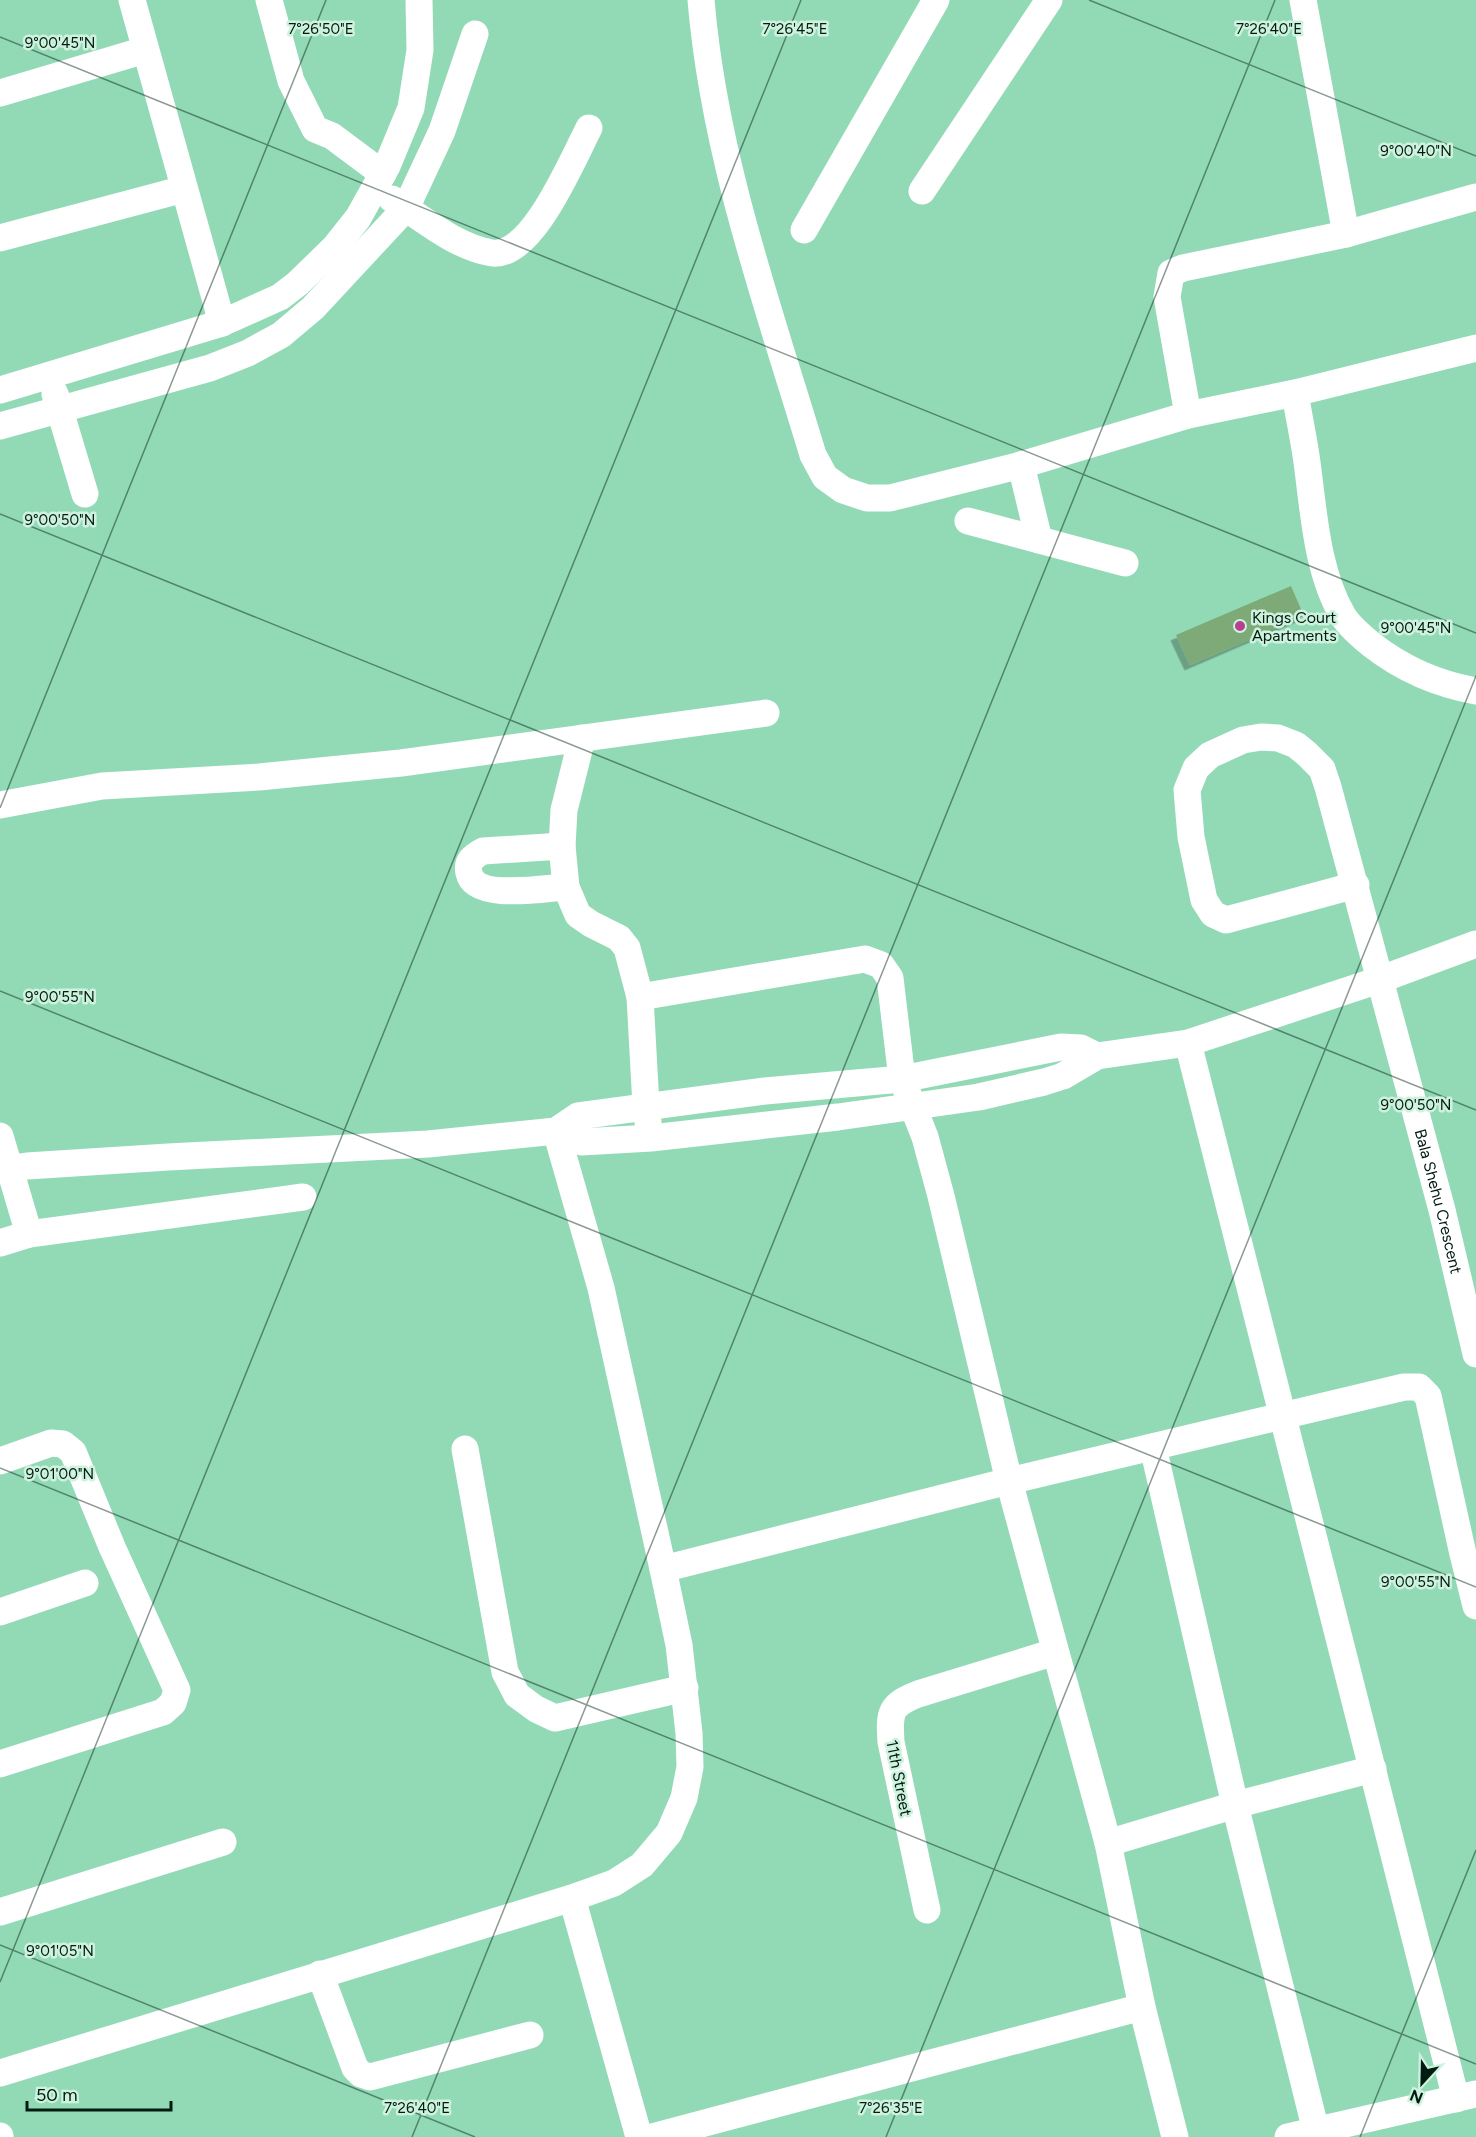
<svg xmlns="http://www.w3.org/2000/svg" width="1476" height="2137" font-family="Figtree,sans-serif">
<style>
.building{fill:#7daa77;filter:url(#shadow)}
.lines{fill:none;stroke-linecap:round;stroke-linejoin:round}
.minor{stroke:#fff;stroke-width:27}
.ticks{fill:none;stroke:#001c10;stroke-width:1.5;stroke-opacity:0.45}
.poi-dot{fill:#b73e92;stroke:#cff2df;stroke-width:2}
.labels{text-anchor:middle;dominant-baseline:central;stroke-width:5;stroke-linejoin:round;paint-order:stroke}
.poi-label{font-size:16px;fill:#001c10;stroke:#cff2df;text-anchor:start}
.street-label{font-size:16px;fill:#001c10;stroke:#cff2df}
.ticks-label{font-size:15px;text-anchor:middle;fill:#001c10;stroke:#cff2df;stroke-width:5;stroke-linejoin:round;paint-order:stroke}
</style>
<defs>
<filter id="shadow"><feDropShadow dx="-5.5" dy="5.5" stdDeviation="0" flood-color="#0004"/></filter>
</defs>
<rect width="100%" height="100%" fill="#92dab6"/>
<!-- building -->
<polygon class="building" points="1291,586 1304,616 1190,665 1176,635"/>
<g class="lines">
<!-- minor -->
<g class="minor">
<polyline points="132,0 222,323"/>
<polyline points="269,0 291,81 315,129 332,136 383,174"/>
<path d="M701 0C714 156 768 306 813 455L825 477 843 490 867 498H890L1021 465 1188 415 1295 393 1476 348"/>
<polyline points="1303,0 1346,234"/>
<polyline points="0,93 145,50"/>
<polyline points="922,191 1049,0"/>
<path d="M392 199C423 218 455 247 492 253 532 259 573 158 589 128"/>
<polyline points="804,230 936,0"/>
<polyline points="0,238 184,189"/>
<polyline points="0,390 222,323 280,297 297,284 335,247 358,218 387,166 411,108 420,50 419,0"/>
<path d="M1295 393C1299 418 1305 444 1308 470 1314 517 1318 574 1343 616 1350 627 1362 637 1372 645 1404 670 1437 684 1476 691"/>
<polyline points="55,394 85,494"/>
<polyline points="1188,415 1167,297 1171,273 1183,268 1346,234 1476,197"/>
<polyline points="0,426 210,368 248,353 281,335 313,308 406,208 442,131 475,34"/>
<polyline points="1021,465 1039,540"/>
<polyline points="968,521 1125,563"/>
<polyline points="582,738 564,810 562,846 566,887 578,915 591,924 619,938 627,948 640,997 646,1106 648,1122"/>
<polyline points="0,805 102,786 259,777 401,763 766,713"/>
<path d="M562 846 483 851C474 856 466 861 469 873 475 901 545 888 566 887"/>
<path id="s1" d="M1356 885 1226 920 1213 914 1204 900 1191 837 1187 790 1196 768 1210 755 1243 740 1261 737 1278 738 1296 745 1307 754 1322 769 1328 787 1442 1210 1476 1354"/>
<polyline points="640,997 865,959 881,965 890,978 902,1079 925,1137 941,1196 1009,1481 1108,1843 1142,2007 1175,2137"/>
<polyline points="1188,1043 1456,2099"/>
<polyline points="556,1131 581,1142 651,1138 838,1117 979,1097 1044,1082 1063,1076 1097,1056 1188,1043 1379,980 1476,944"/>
<polyline points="0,1136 29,1234"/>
<polyline points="0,1170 27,1166 168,1157 428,1144 556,1131 578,1116 765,1091 902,1079 1061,1047 1081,1048 1097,1056"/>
<polyline points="0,1243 29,1234 303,1197"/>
<polyline points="1153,1447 1235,1805 1316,2131"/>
<polyline points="465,1449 505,1672 517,1695 536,1709 555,1718 685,1688"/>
<polyline points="0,1461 51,1443 63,1444 73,1452 112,1547 177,1690 173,1703 163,1712 0,1764"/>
<polyline points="663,1569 1009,1481 1404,1387 1419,1387 1428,1396 1463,1554 1476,1606"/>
<polyline points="0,1612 85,1583"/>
<polyline points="1108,1843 1235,1805 1373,1769"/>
<polyline points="572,1898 639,2137"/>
<path d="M927 1910 891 1742C889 1712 890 1705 918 1694L1055 1652"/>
<polyline points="0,1912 223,1842"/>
<polyline points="320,1974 355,2068 361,2074 370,2077 530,2035"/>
<polyline points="0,2073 572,1898 614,1883 642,1865 669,1833 684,1798 690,1767 689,1733 679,1645 663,1569 601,1288 556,1131"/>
<polyline points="0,2136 0,2137"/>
<polyline points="652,2137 1142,2007"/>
<polyline points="1288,2137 1476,2094"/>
</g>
</g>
<!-- ticks -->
<path class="ticks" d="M1089 0 1476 156M0 37 1476 633M0 514 1476 1110M0 808 326 0M0 991 1476 1587M0 1468 1476 2064M0 1945 475 2137M0 1982 801 0M412 2137 1275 0M886 2137 1476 676M1360 2137 1476 1850"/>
<!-- markers -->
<circle class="poi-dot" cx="1240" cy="626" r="6"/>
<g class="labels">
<!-- poi labels -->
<g class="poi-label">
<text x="1252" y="617">Kings Court<tspan x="1252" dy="18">Apartments</tspan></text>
</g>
<!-- street labels -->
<g class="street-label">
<text stroke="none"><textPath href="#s1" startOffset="894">Bala Shehu Crescent</textPath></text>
<text transform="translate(899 1778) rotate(79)">11th Street</text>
</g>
</g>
<g class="ticks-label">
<text x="321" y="34">7°26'50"E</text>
<text x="795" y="34">7°26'45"E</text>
<text x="1269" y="34">7°26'40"E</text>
<text x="60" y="48">9°00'45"N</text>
<text x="1416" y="156">9°00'40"N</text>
<text x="60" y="525">9°00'50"N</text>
<text x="1416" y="633">9°00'45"N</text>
<text x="60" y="1002">9°00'55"N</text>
<text x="1416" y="1110">9°00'50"N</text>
<text x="60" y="1479">9°01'00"N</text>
<text x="1416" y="1587">9°00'55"N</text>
<text x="60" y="1956">9°01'05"N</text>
<text x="417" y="2113">7°26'40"E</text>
<text x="891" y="2113">7°26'35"E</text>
</g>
<!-- north arrow -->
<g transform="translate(1422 2083) rotate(202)" stroke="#cff2df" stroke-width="4.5" paint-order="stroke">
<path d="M0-4.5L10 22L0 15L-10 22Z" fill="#001c10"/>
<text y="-9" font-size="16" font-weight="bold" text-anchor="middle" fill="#001c10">N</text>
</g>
<!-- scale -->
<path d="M27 2101v9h144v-9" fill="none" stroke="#001c10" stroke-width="3"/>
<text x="36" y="2101" font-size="18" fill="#001c10" stroke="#cff2df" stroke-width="4.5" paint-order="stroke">50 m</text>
</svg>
